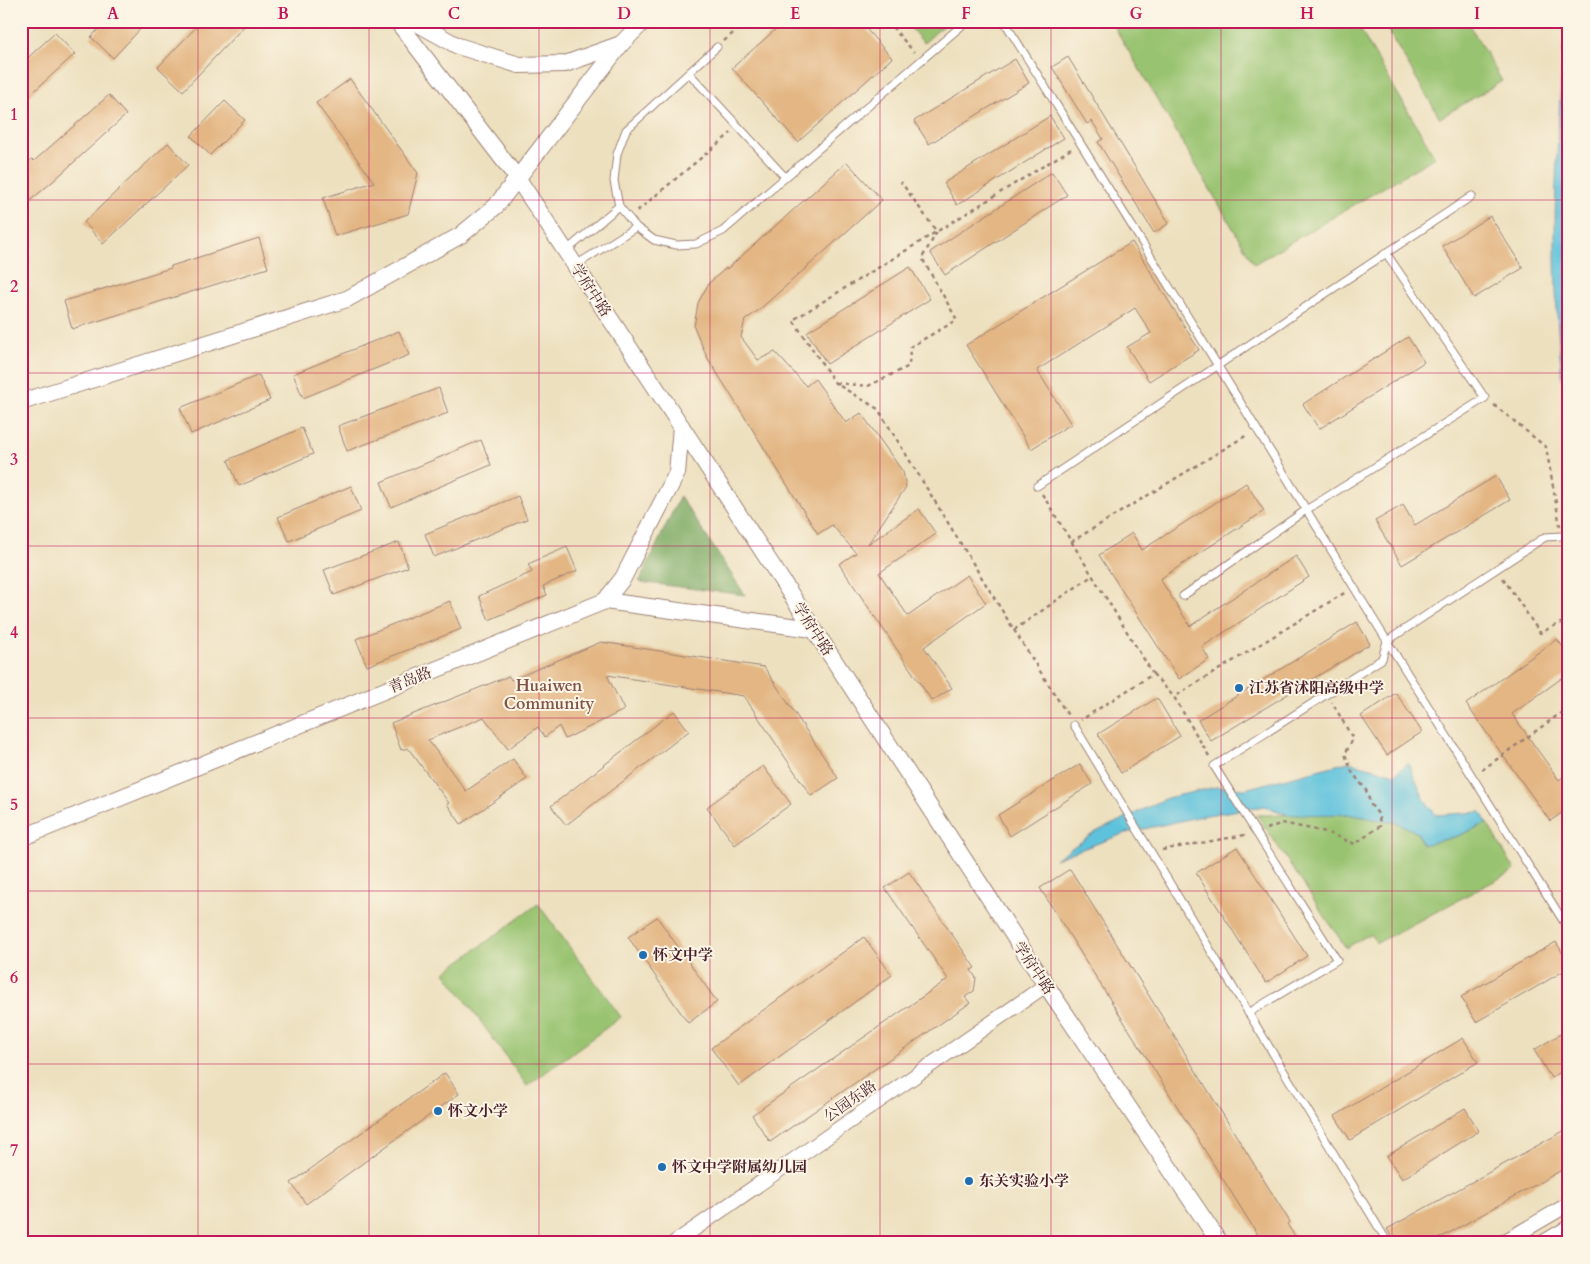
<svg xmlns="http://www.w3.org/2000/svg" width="1590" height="1264" font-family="Cardo,'Noto Serif SC',serif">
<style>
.green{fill:#98c370;stroke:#71714e}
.forest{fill:#7aa962;stroke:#626446}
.water{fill:#5ec2dc;stroke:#547084}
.building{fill:#e3b683}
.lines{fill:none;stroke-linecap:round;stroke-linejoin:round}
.service-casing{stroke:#9c8075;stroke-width:9}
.minor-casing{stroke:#9c8075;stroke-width:16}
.tertiary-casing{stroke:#9c8075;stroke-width:18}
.path{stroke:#9c8075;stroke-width:2.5;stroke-dasharray:4 4;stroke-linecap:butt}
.service{stroke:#fff;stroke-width:7}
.minor{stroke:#fff;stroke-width:14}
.tertiary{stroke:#fff;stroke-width:16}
.grid{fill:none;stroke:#c2185b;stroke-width:1;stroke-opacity:0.55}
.poi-dot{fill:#1f6fb2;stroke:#fcf5e5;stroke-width:2}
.labels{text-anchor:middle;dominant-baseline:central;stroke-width:4;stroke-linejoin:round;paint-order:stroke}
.street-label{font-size:15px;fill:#4a1f2b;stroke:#fcf5e5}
.poi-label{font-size:15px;font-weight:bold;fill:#4a1f2b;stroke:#fcf5e5;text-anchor:start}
.neighbourhood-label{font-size:16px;font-weight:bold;fill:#80544a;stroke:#fcf5e5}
.neatline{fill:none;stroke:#c2185b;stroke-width:2}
.grid-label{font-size:16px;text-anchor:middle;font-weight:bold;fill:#c2185b}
</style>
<rect width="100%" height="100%" fill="#fcf5e5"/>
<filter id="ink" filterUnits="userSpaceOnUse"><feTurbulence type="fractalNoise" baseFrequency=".02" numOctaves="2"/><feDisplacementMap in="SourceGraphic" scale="10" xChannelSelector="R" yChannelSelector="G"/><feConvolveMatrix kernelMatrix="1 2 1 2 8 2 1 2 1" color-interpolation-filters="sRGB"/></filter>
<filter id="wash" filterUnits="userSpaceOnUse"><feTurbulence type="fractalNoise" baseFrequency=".0096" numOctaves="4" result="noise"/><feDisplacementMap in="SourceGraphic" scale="20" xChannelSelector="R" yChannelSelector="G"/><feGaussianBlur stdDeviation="1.12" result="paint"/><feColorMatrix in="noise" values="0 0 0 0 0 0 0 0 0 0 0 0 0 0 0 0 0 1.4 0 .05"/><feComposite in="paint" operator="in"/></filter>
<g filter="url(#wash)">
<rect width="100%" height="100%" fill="#ede0bf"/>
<!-- green -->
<g class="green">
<polygon points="904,21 948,21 924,43"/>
<polygon points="1111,21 1355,21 1435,157 1254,264"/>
<polygon points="1382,21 1467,21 1502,81 1440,118"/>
<polygon points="1347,814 1398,823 1418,833 1422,845 1458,836 1487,823 1515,870 1377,943 1370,934 1346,948 1257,815"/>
<polygon points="538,904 621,1017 527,1086 445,972"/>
</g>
<!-- forest -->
<polygon class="forest" points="680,496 745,595 639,582"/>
<!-- water -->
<g class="water">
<path d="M1565 21H1569V443C1561 376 1555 309 1555 242 1555 168 1560 95 1565 21Z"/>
<polygon points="1348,762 1395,774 1408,763 1423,797 1436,815 1481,812 1487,823 1458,836 1422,845 1418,833 1398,823 1369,818 1347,814 1288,815 1265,806 1207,815 1126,833 1055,859 1096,832 1167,798 1216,787 1245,789"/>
</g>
<g id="blocks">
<!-- building -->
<g class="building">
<polygon points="106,21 148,21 113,58 91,37"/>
<polygon points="202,21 249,21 183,91 158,67"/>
<polygon points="785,21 859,21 892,58 798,142 732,68"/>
<polygon points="55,33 75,54 21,103 21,64"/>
<polygon points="1068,57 1169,223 1154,233 1098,142 1103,139 1092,121 1087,124 1052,67"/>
<polygon points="1015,59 1029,83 929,144 914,121"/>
<polygon points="350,79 418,173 408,214 335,236 323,198 374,182 316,103"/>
<polygon points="109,95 126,115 51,183 21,208 21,168 32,159 34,161"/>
<polygon points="225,101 245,120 210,155 191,136"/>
<polygon points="1050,116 1064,138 957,205 944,183"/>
<polygon points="168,143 188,165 103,244 84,222"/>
<polygon points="847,162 882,200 759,310 745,320 741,337 758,360 775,352 806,386 815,379 846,423 861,413 903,472 906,487 868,544 919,509 936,534 879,573 908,616 967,575 986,603 924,647 952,688 932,701 839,564 856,553 832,525 818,534 707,357 694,327 698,303 709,283 726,268 727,269"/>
<polygon points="1052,172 1067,195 945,275 930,252"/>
<polygon points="1490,216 1523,268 1474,298 1442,246"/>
<polygon points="259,238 268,268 72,329 64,301 171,268 171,266"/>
<polygon points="1132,242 1199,350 1149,381 1127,347 1151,333 1135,308 1037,370 1071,424 1031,449 966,345"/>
<polygon points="910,267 930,299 827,364 807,332"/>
<polygon points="399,331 409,355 303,398 293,374"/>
<polygon points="1408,337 1424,362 1319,429 1303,404"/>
<polygon points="259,375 270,400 191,434 180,408"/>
<polygon points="439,388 448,413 347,451 338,426"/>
<polygon points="302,428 313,454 239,486 228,460"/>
<polygon points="481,440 491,465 391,507 381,482"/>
<polygon points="1496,476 1510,500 1402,565 1375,521 1403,505 1415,525"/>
<polygon points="1246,483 1264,511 1160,579 1190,626 1296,556 1309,577 1202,647 1209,659 1179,679 1099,555 1132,533 1142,550"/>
<polygon points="351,486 361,511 289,541 278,517"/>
<polygon points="518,496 527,519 434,557 425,534"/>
<polygon points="399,542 408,567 334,595 324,570"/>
<polygon points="567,547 577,571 543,586 547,595 489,620 479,596 532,572 528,564"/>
<polygon points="450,601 461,629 367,666 356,639"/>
<polygon points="1357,622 1370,644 1211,741 1198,720"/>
<polygon points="1557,639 1569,655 1569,673 1512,714 1559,780 1569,772 1569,808 1550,821 1466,704"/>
<polygon points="601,642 764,667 838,778 811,796 744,696 607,675 624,710 565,739 559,726 545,737 538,727 508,749 484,717 428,740 466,791 513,759 527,779 461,824 447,804 449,803 408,748 401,750 391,723 509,676 511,680"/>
<polygon points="1396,693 1422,732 1387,755 1361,716"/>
<polygon points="1157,698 1180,736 1121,773 1098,734"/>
<polygon points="674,711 689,731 566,825 551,806"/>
<polygon points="1080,764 1092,784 1010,836 998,815"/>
<polygon points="763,766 791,804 735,845 707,807"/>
<polygon points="1237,847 1307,956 1266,983 1196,873"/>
<polygon points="1070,869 1290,1222 1287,1224 1299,1243 1263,1243 1040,888"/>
<polygon points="909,872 975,968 971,970 976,978 974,991 965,997 970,1003 770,1142 752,1115 948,979 885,888"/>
<polygon points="657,917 717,1002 688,1023 628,937"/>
<polygon points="864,937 892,975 739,1086 711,1048"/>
<polygon points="1556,942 1569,964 1569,968 1476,1022 1461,997"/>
<polygon points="1569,1029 1569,1067 1551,1078 1534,1050"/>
<polygon points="1463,1038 1478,1062 1350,1140 1335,1116"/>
<polygon points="445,1073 459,1094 306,1204 291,1183"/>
<polygon points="1465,1108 1479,1131 1402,1179 1387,1156"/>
<polygon points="1569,1128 1569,1166 1431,1243 1395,1243 1387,1229"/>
</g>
</g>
</g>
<g filter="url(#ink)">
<use href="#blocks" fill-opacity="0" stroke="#9c8075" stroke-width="1"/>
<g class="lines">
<!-- service casing -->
<g class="service-casing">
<g id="service">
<polyline points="1004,21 1132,226 1387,641 1569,930"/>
<polyline points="689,73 785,177"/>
<polyline points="636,227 619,206 614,181 617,154 626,130 717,47"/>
<polyline points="566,251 619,206"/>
<polyline points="576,265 636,227 654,240 676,245 696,244 723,231 967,21"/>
<polyline points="1037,486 1472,196"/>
<polyline points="1183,596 1306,510 1485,398 1386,253"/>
<polyline points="1074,725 1388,1243"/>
<polyline points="1248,1013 1337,960 1214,766 1382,659 1387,641 1545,537 1562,536"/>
</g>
</g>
<!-- minor casing -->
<g class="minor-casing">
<g id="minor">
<polyline points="674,1243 1046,985"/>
<polyline points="1502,1243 1569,1204"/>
<polyline points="1542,1243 1569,1227"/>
</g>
</g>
<!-- tertiary casing -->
<g class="tertiary-casing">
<g id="tertiary">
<polyline points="397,21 518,179 681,426 1046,985 1220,1243"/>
<polyline points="413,21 458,46 519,65 565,64 621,44"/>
<polyline points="21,402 347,299 461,235 496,206 621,44 644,21"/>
<polyline points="605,601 623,578 677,473 681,426"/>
<polyline points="21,838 605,601 813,629"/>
</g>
</g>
<!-- path -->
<g class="path">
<polyline points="887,21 914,52"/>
<polyline points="724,41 747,21"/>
<polyline points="1071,149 793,320 835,383 878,409 1014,630 1092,576"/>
<polyline points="637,211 731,133"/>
<polyline points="836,383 868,386 909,366 910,347 957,320 922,258 937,232 901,182"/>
<polyline points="1494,405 1546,447 1560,526"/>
<polyline points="1042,494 1153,674 1081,720"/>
<polyline points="1071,542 1247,435"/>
<polyline points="1564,546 1569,573"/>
<polyline points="1503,578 1540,633 1560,623 1569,625"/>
<polyline points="1014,630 1069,717"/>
<polyline points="1153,674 1174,697"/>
<polyline points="1209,756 1174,697 1346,592"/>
<polyline points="1482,770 1569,707"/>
<polyline points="1267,829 1282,823 1326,832 1355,844 1380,826 1379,815 1371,805 1366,790 1352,772 1345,754 1353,739 1332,702"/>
<polyline points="1162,850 1245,835"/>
</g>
<!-- service -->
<use href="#service" class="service"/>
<!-- minor -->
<use href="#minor" class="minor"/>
<!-- tertiary -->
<use href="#tertiary" class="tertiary"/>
</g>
</g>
<!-- grid -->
<path class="grid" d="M198 21V1243M369 21V1243M539 21V1243M710 21V1243M880 21V1243M1051 21V1243M1221 21V1243M1392 21V1243M21 200H1569M21 373H1569M21 546H1569M21 718H1569M21 891H1569M21 1064H1569"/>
<!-- markers -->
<g class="poi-dot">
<circle cx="1239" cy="688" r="5"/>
<circle cx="643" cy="955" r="5"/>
<circle cx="438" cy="1111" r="5"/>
<circle cx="662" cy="1167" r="5"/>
<circle cx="969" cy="1181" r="5"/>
</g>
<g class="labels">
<!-- street labels -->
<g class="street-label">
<text transform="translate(591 290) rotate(57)">学府中路</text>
<text transform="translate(813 629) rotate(57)">学府中路</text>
<text transform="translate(410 680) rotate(-22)">青岛路</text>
<text transform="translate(1034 968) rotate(56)">学府中路</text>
<text transform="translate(850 1101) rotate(-35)">公园东路</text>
</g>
<!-- poi labels -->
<g class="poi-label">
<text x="1249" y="688">江苏省沭阳高级中学</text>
<text x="653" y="955">怀文中学</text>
<text x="448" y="1111">怀文小学</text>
<text x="672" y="1167">怀文中学附属幼儿园</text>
<text x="979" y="1181">东关实验小学</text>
</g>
<!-- neighbourhood labels -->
<g class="neighbourhood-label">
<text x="549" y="686">Huaiwen<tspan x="549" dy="18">Community</tspan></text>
</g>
</g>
<!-- margin -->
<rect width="1590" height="1264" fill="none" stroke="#fcf5e5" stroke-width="55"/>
<rect x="28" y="28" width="1534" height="1208" class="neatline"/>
<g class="grid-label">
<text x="113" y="19">A</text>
<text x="283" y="19">B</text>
<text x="454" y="19">C</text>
<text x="624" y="19">D</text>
<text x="795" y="19">E</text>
<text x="966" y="19">F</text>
<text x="1136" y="19">G</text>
<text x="1307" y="19">H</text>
<text x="1477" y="19">I</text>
<text x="14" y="120">1</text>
<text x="14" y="292">2</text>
<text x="14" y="465">3</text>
<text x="14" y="638">4</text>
<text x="14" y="810">5</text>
<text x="14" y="983">6</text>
<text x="14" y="1156">7</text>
</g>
</svg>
